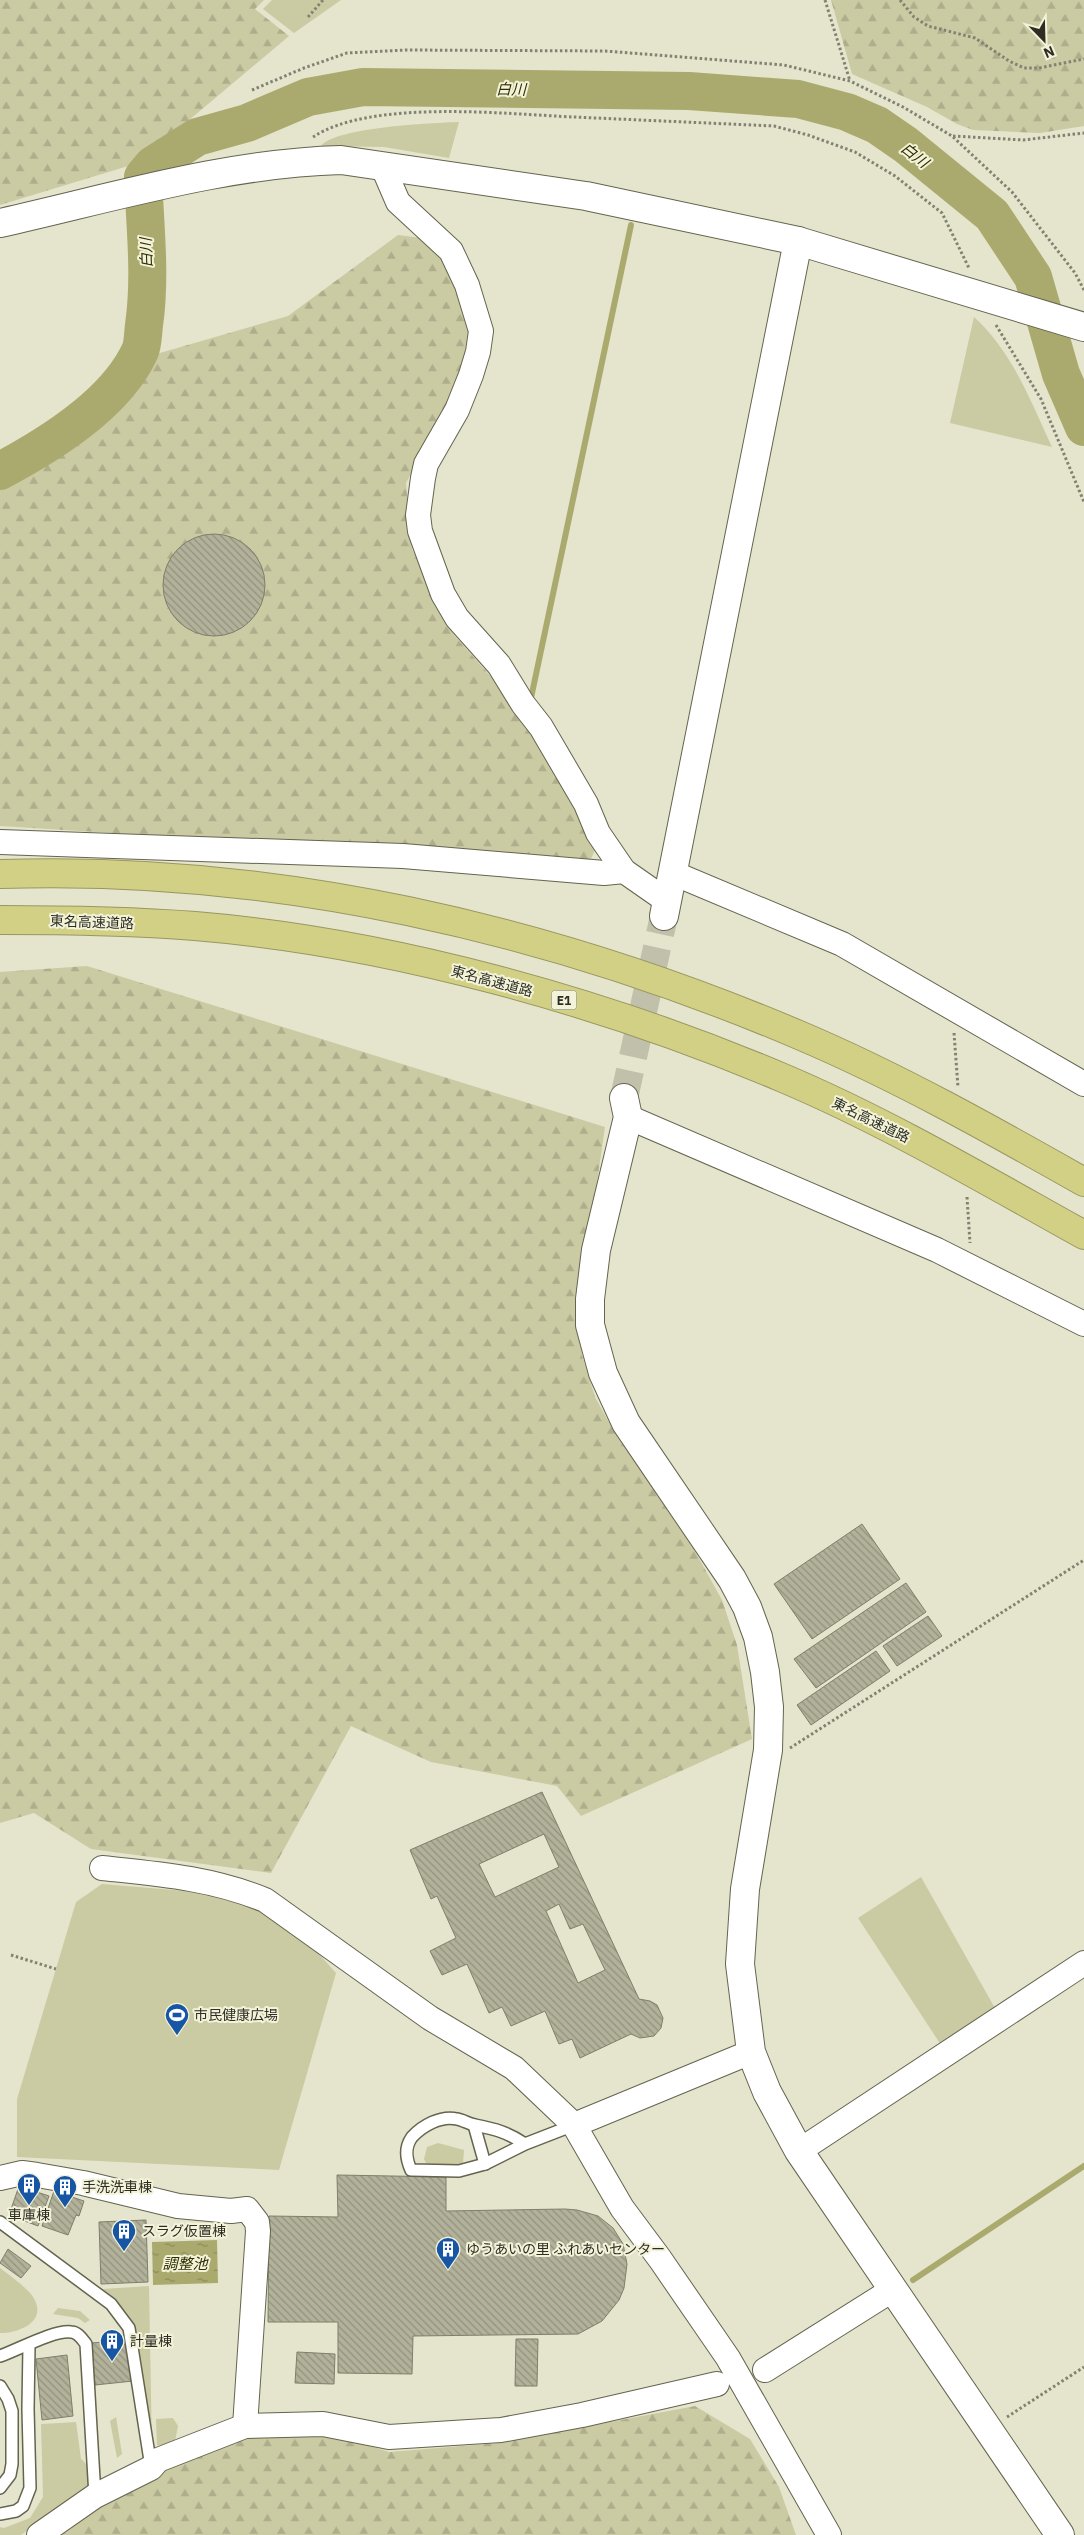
<svg xmlns="http://www.w3.org/2000/svg" width="1084" height="2535" font-family="'IBM Plex Sans','Noto Sans JP',sans-serif">
<style>
.grass{fill:#cacaa3}
.forest{fill:url(#forest-firs)}
.water{fill:url(#water-ripples)}
.lines{fill:none;stroke-linecap:round;stroke-linejoin:round}
.stream{stroke:#abaa6e;stroke-width:6}
.river{stroke:#abaa6e;stroke-width:38}
.building{fill:url(#building-back-hatch);stroke:#7f7f6a;fill-rule:evenodd}
.tertiary-tunnel{stroke:#c0c0ab;stroke-width:28;stroke-dasharray:28 14;stroke-linecap:butt}
.service-casing{stroke:#64644f;stroke-width:14}
.minor-casing{stroke:#64644f;stroke-width:26}
.tertiary-casing{stroke:#64644f;stroke-width:30}
.motorway-casing{stroke:#989762;stroke-width:30}
.path{stroke:#828272;stroke-width:3;stroke-dasharray:2.5 2.5;stroke-linecap:butt}
.service{stroke:#fff;stroke-width:11}
.minor{stroke:#fff;stroke-width:24}
.tertiary{stroke:#fff;stroke-width:28}
.motorway{stroke:#d2d084;stroke-width:28}
.labels{text-anchor:middle;dominant-baseline:central;stroke-width:4;stroke-linejoin:round;paint-order:stroke}
.shield{fill:#f3f3da;stroke:#68685b;stroke-width:1}
.shield-label{font-size:12px;font-weight:bold;fill:#2d2d24}
.street-label{font-size:14px;fill:#2d2d24;stroke:#f3f3da}
.poi-label{font-size:14px;fill:#2d2d24;stroke:#f3f3da;text-anchor:start}
.water-label{font-size:15px;font-style:italic;fill:#302e00;stroke:#f3f3da}
</style>
<defs>
<pattern id="forest-firs" width="22" height="20" patternUnits="userSpaceOnUse" patternTransform="scale(1.25)"><rect width="22" height="20" fill="#cacaa3"/><path d="M5 1l3.5 6h-7zM16 11l3.5 6h-7z" fill="#aeae8c"/></pattern>
<pattern id="water-ripples" width="26" height="14" patternUnits="userSpaceOnUse" patternTransform="scale(1.25)"><rect width="26" height="14" fill="#abaa6e"/><path d="M2 4q2-2 4 0t4 0M15 11q2-2 4 0t4 0" fill="none" stroke="#8c8b5a"/></pattern>
<pattern id="building-back-hatch" width="6" height="6" patternUnits="userSpaceOnUse" patternTransform="scale(1.25)"><rect width="6" height="6" fill="#b2b29b"/><path d="M-1 5l2 2M0 0l6 6M5-1l2 2" fill="none" stroke="#91917e"/></pattern>
</defs>
<rect width="100%" height="100%" fill="#e5e5cd"/>
<!-- grass -->
<g class="grass">
<polygon points="272,0 341,0 294,33 263,9"/>
<path d="M459 122 449 158 384 147 321 146C336 127 433 123 459 122Z"/>
<path d="M974 317C1012 351 1031 402 1052 447L950 423Z"/>
<polygon points="921,1877 996,2010 941,2045 858,1918"/>
<polygon points="102,1884 186,1891 251,1906 290,1922 336,1973 279,2170 17,2157 17,2099 76,1902"/>
<polygon points="438,2143 464,2150 463,2163 443,2168 428,2167 424,2159 427,2147"/>
<path d="M0 2268C10 2276 22 2284 30 2293 51 2318 23 2333 0 2333Z"/>
<polygon points="149,2286 152,2450 136,2353 118,2305 103,2289"/>
<polygon points="58,2308 80,2311 90,2320 85,2323 78,2318 53,2314"/>
<polygon points="116,2417 122,2454 117,2458 110,2421"/>
<polygon points="173,2418 178,2426 175,2441 170,2446 157,2445 156,2419"/>
<path d="M76 2422 81 2459C90 2465 92 2477 88 2487L21 2535H0V2527L4 2528 30 2518 43 2497 41 2424Z"/>
</g>
<!-- forest -->
<g class="forest">
<polygon points="0,0 264,0 255,9 289,36 138,163 0,205"/>
<polygon points="831,0 1084,0 1084,126 1040,133 973,130 957,124 927,107 852,74"/>
<path d="M398 235 429 239 461 286 472 345 447 407 406 483 412 549 453 634 495 681 544 747 596 848 589 863 0 826V476C40 453 75 427 109 397 127 381 129 366 153 355L288 316Z"/>
<polygon points="87,966 605,1127 579,1308 582,1355 595,1397 617,1437 682,1528 722,1600 737,1645 752,1739 581,1816 557,1786 431,1762 351,1726 271,1873 91,1849 34,1813 0,1823 0,972"/>
<polygon points="695,2406 750,2439 779,2487 796,2535 53,2535 144,2479 246,2437 326,2432 389,2452 499,2443"/>
</g>
<!-- water -->
<polygon class="water" points="217,2240 218,2283 153,2285 152,2242"/>
<g class="lines">
<!-- stream -->
<g class="stream">
<polyline points="531,698 631,225"/>
<polyline points="913,2280 1084,2166"/>
</g>
<!-- river -->
<path class="river" d="M0 471C49 445 116 404 140 351 143 344 143 333 144 325 151 277 145 226 143 177L153 165 197 137 247 123 308 97 363 87 689 91 798 99 847 112 877 125 906 145 992 215 1033 277 1061 374 1084 427"/>
</g>
<!-- building -->
<g class="building">
<circle cx="214" cy="585" r="51"/>
<polygon points="862,1524 900,1579 812,1639 774,1584"/>
<polygon points="906,1583 926,1612 816,1688 794,1659"/>
<polygon points="928,1616 942,1636 897,1666 883,1646"/>
<polygon points="876,1651 890,1671 811,1725 797,1705"/>
<path d="M542 1792 639 1999 650 2001 657 2005 663 2018 661 2028 654 2036 640 2038 631 2034 580 2058 572 2039 559 2044 545 2011 511 2026 502 2007 489 2013 467 1964 442 1975 430 1951 456 1938 437 1896 431 1899 410 1850ZM544 1834 559 1867 495 1897 479 1864ZM559 1904 570 1929 583 1924 605 1970 578 1983 546 1911Z"/>
<polygon points="337,2175 446,2177 446,2211 565,2209 577,2210 598,2216 613,2228 623,2244 627,2264 624,2288 619,2300 602,2321 578,2334 413,2336 412,2374 338,2373 338,2322 268,2322 269,2216 338,2217"/>
<polygon points="19,2186 49,2196 38,2226 9,2215"/>
<polygon points="54,2191 84,2201 79,2216 76,2215 68,2235 42,2226"/>
<polygon points="146,2220 148,2282 101,2284 99,2222"/>
<polygon points="8,2249 31,2266 21,2278 0,2263"/>
<polygon points="516,2339 538,2339 537,2386 515,2386"/>
<polygon points="129,2340 133,2381 95,2385 91,2343"/>
<polygon points="297,2352 335,2354 334,2384 295,2383"/>
<polygon points="67,2355 73,2416 42,2420 36,2359"/>
</g>
<g class="lines">
<!-- tertiary-tunnel -->
<polyline class="tertiary-tunnel" points="624,1098 664,916"/>
<!-- service casing -->
<g class="service-casing">
<g id="service">
<polyline points="474,2125 485,2164"/>
<path d="M525 2144C507 2132 495 2129 475 2125 469 2124 463 2120 457 2119 441 2115 422 2126 412 2137 404 2148 406 2159 411 2170L459 2171 485 2164 525 2144 574 2125"/>
<polyline points="0,2222 111,2304 129,2328 151,2467"/>
<path d="M0 2356C18 2350 53 2330 71 2332 78 2332 82 2339 86 2344L95 2496"/>
<polyline points="0,2386 8,2399 12,2411 12,2464 10,2475 0,2488"/>
<polyline points="0,2514 16,2511 23,2506 30,2488 28,2409 29,2345"/>
</g>
</g>
<!-- minor casing -->
<g class="minor-casing">
<g id="minor">
<polyline points="382,165 398,202 451,251 467,285 481,331 478,352 471,375 457,410 426,464 423,478 418,515 420,531 443,594 457,618 499,665 523,704 541,727 586,804 598,833 624,871 667,901"/>
<polyline points="0,842 403,856 604,873 624,871"/>
<polyline points="673,873 842,944 1084,1084"/>
<polyline points="628,1117 937,1250 1084,1324"/>
<path d="M102 1868C159 1874 211 1878 265 1900L430 2018 514 2068 574 2125 622 2208 660 2259 728 2358 829 2535"/>
<polyline points="574,2125 751,2052"/>
<polyline points="799,2151 1084,1963"/>
<polyline points="0,2178 22,2173 37,2175 83,2183 178,2206 231,2211 247,2209 257,2222 258,2231 245,2426"/>
<polyline points="765,2370 892,2290"/>
<polyline points="39,2535 95,2496 151,2468 158,2460 245,2426 323,2424 389,2437 501,2430 582,2415 717,2384"/>
</g>
</g>
<!-- tertiary casing -->
<g class="tertiary-casing">
<g id="tertiary">
<path d="M0 223C112 198 226 163 341 160L586 196 798 241 1084 327"/>
<polyline points="664,916 798,241"/>
<polyline points="624,1098 628,1117 596,1250 590,1299 590,1325 603,1373 626,1423 732,1579 747,1607 758,1637 765,1672 769,1707 768,1750 745,1889 740,1964 751,2052 767,2092 799,2151 1060,2535"/>
</g>
</g>
<!-- motorway casing -->
<g class="motorway-casing">
<g id="motorway">
<path d="M0 874C274 865 547 928 799 1035 896 1076 992 1130 1084 1182"/>
<path d="M0 920C65 920 130 921 195 926 390 942 604 1002 783 1078 887 1122 985 1180 1084 1235"/>
</g>
</g>
<!-- path -->
<g class="path">
<polyline points="825,0 850,81"/>
<polyline points="900,0 914,17 928,26 975,38 1009,61 1024,68 1039,68 1084,59"/>
<polyline points="308,17 323,0"/>
<polyline points="252,90 304,68 347,53 406,50 605,51 784,65 850,81 903,107 952,136 1012,192 1075,273 1084,290"/>
<polyline points="953,136 1023,140 1084,133"/>
<path d="M313 137C371 99 504 114 574 117 640 120 707 123 774 126L808 135 855 152 895 176 942 213 969 268"/>
<polyline points="996,325 1041,399 1084,502"/>
<polyline points="954,1033 958,1087"/>
<polyline points="967,1197 970,1243"/>
<polyline points="790,1748 1084,1560"/>
<polyline points="11,1955 56,1969"/>
<polyline points="1007,2417 1084,2367"/>
</g>
<!-- service -->
<use href="#service" class="service"/>
<!-- minor -->
<use href="#minor" class="minor"/>
<!-- tertiary -->
<use href="#tertiary" class="tertiary"/>
<!-- motorway -->
<use href="#motorway" class="motorway"/>
</g>
<!-- icons -->
<defs>
<g id="stadium-pin" transform="scale(1.25)"><path d="M0 17L-7.5 6A9.5 9.5 0 1 1 7.5 6Z" fill="#1755a5" stroke="#f3f3da"/><path d="M0-5a6.5 5 0 1 0 0 10a6.5 5 0 1 0 0-10ZM-3.5-1.8h7v3.6h-7Z" fill="#fff"/></g>
<g id="building-pin" transform="scale(1.25)"><path d="M0 17L-7.5 6A9.5 9.5 0 1 1 7.5 6Z" fill="#1755a5" stroke="#f3f3da"/><path d="M-4-6H4V6H1V3H-1V6H-4ZM-2.5-4.3h1.7v1.8h-1.7ZM.8-4.3h1.7v1.8H.8ZM-2.5-1h1.7V.8h-1.7ZM.8-1h1.7V.8H.8Z" fill="#fff"/></g>
</defs>
<g fill-rule="evenodd">
<use href="#stadium-pin" x="177" y="2015"/>
<use href="#building-pin" x="29" y="2185"/>
<use href="#building-pin" x="65" y="2187"/>
<use href="#building-pin" x="124" y="2231"/>
<use href="#building-pin" x="448" y="2249"/>
<use href="#building-pin" x="112" y="2341"/>
</g>
<g class="labels">
<!-- shield labels -->
<rect class="shield" x="551.5" y="990.5" width="25" height="19" rx="4"/>
<g class="shield-label">
<text x="564" y="1000">E1</text>
</g>
<!-- street labels -->
<g class="street-label">
<text transform="translate(92 922) rotate(2)">東名高速道路</text>
<text transform="translate(492 981) rotate(15)">東名高速道路</text>
<text transform="translate(871 1120) rotate(26)">東名高速道路</text>
</g>
<!-- poi labels -->
<g class="poi-label">
<text x="194" y="2015">市民健康広場</text>
<text x="82" y="2187">手洗洗車棟</text>
<text x="29" y="2215" text-anchor="middle">車庫棟</text>
<text x="142" y="2231">スラグ仮置棟</text>
<text x="466" y="2249">ゆうあいの里 ふれあいセンター</text>
<text x="130" y="2341">計量棟</text>
</g>
<!-- water labels -->
<g class="water-label">
<text transform="translate(511 89) rotate(1)">白川</text>
<text transform="translate(915 155) rotate(38)">白川</text>
<text transform="translate(146 253) rotate(-92)">白川</text>
<text x="185" y="2263">調整池</text>
</g>
</g>
<!-- north arrow -->
<g transform="translate(1044 40) rotate(157)" stroke="#f3f3da" stroke-width="4" paint-order="stroke">
<path d="M0-4L9 19L0 12L-9 19Z" fill="#2d2d24"/>
<text y="-8" font-size="14" font-weight="bold" text-anchor="middle" fill="#2d2d24">N</text>
</g>
</svg>
